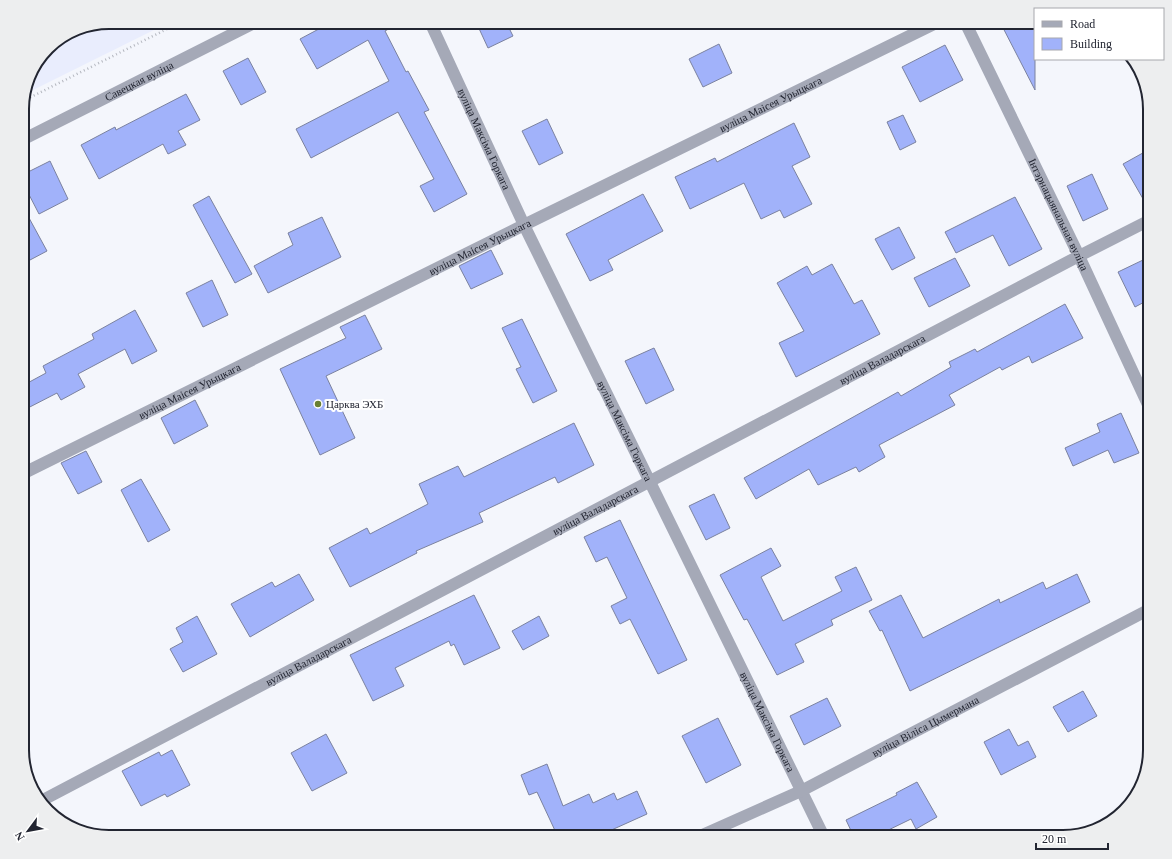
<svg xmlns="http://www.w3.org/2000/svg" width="1172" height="859" font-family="Georgia,serif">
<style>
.built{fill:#e9edfd}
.building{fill:#a1b2fa;stroke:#7b829f}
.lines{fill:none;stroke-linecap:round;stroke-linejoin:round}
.path{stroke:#b4b7bf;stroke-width:2.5;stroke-dasharray:1 3;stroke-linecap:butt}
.minor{stroke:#a5a9b7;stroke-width:12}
.poi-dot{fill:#697f31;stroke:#fff;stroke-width:1.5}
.labels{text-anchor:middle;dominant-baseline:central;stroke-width:4;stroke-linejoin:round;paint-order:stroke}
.street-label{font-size:11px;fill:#222531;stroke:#fff}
.poi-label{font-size:11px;fill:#222531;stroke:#fff;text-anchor:start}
.rim{fill:none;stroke:#222531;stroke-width:2}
</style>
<rect width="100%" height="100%" fill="#f4f6fc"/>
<!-- built -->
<polygon class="built" points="109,22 170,22 25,94 31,70 52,44 76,29"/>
<!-- building -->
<g class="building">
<polygon points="332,22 401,22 385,31 406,72 408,71 429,110 424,112 467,194 434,212 420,186 434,179 398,112 311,158 296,129 389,81 368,40 317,69 300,39"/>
<polygon points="476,22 506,22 513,36 488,48"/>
<polygon points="1000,22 1035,22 1035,90"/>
<polygon points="719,44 732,73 703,87 689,59"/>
<polygon points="945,45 963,80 920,102 902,67"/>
<polygon points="248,58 266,92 241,105 223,71"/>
<polygon points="186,94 200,120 178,131 186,145 168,154 163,144 99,179 81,145 115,127 116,130"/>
<polygon points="903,115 916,142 900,150 887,122"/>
<polygon points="547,119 563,153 539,165 522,131"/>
<polygon points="794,123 810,157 792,166 812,204 784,218 780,210 761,219 744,183 690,209 675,177 715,158 717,162"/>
<polygon points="1150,149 1150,211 1123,164"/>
<polygon points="50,161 68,199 39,214 22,181 22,175"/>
<polygon points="1092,174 1108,209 1083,221 1067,186"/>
<polygon points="643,194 663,231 608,260 613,270 590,281 566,234"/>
<polygon points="209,196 252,274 235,283 193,205"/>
<polygon points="1015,197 1042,249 1009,266 993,235 956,253 945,232"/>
<polygon points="22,205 47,251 30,260 22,246"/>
<polygon points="322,217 341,257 268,293 254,266 293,245 288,233"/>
<polygon points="899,227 915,258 892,270 875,239"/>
<polygon points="491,250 503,274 471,289 459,266"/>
<polygon points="955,258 970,286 929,307 914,278"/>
<polygon points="1143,260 1150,275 1150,299 1135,307 1118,272"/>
<polygon points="832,264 854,304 862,300 880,334 796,377 779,343 804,331 777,283 807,266 812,275"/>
<polygon points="212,280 228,315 203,327 186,293"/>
<polygon points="1065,304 1083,338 1032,363 1029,356 1002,370 1000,367 949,395 955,405 879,445 885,457 859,472 856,467 818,485 809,469 756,499 744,478 898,392 901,396 951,367 949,362 975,349 977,352"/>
<polygon points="135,310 157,351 132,364 125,349 78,374 85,387 61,400 57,393 22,411 22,386 46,373 43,366 94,339 92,334"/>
<polygon points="365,315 382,349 326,376 355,438 320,455 280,369 346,338 340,327"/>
<polygon points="522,319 557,391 533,403 516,369 521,367 502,328"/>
<polygon points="654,348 674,390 646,404 625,361"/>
<polygon points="195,400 208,426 174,444 161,418"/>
<polygon points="1121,413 1139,453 1114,463 1108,450 1073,466 1065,448 1100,432 1097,424"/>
<polygon points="574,423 594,465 558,483 555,477 479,513 483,522 416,551 417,553 350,587 329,548 367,528 370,534 428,504 419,484 458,466 464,477"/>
<polygon points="86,451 102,482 78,494 61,463"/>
<polygon points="141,479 170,530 148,542 121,490"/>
<polygon points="714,494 730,528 706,540 689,506"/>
<polygon points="620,520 687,660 658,674 630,619 620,624 611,606 627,598 607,557 596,562 584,537"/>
<polygon points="771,548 781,566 761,577 783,621 842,591 835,577 856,567 872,600 831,620 833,625 795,644 804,662 777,675 747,619 744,620 720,575"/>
<polygon points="299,574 314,600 250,637 231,604 272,582 275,587"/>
<polygon points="1077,574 1090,602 910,691 882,630 880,631 869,611 901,595 923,638 999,599 1000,603 1043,582 1046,589"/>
<polygon points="474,595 500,648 464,665 454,644 451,646 449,641 395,668 404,686 373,701 350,655"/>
<polygon points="197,616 217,654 183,672 170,649 183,642 176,628"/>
<polygon points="539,616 549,636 523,650 512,631"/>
<polygon points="1083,691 1097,716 1068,732 1053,707"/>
<polygon points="827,698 841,726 804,745 790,716"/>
<polygon points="718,718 741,765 706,783 682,736"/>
<polygon points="1009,729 1018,746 1028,741 1036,757 1001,775 984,742"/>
<polygon points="326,734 347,773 312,791 291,753"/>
<polygon points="172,750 190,785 167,797 165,794 141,806 122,771 159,752 161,756"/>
<polygon points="547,764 563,806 589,794 593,803 614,793 617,800 637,791 647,814 596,837 558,837 537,792 529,795 521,775"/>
<polygon points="917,782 937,817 916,829 911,819 874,837 854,837 846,820 897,795 896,793"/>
</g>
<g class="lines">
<!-- path -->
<polyline class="path" points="23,101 181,22"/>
<!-- minor -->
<g class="minor">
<path id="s1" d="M430 22 524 225 824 837"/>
<path id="s2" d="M965 22 1079 256 1150 409"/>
<path id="s3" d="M22 140 256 22"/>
<path id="s4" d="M22 474 524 225 938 22"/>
<path id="s5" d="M41 801 1079 256 1150 220"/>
<path id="s6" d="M698 837 801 791 1150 609"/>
</g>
</g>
<!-- markers -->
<circle class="poi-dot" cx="318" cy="404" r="4"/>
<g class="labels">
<!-- street labels -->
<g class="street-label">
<text stroke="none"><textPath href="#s3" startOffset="131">Савецкая вуліца</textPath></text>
<text stroke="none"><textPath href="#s4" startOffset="835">вуліца Маісея Урыцкага</textPath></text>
<text stroke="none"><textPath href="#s1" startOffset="129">вуліца Максіма Горкага</textPath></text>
<text stroke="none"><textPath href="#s2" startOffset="214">Інтэрнацыянальная вуліца</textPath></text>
<text stroke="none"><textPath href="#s4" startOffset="511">вуліца Маісея Урыцкага</textPath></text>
<text stroke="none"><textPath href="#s5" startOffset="950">вуліца Валадарскага</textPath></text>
<text stroke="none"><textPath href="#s4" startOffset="187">вуліца Маісея Урыцкага</textPath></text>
<text stroke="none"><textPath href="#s1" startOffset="453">вуліца Максіма Горкага</textPath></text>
<text stroke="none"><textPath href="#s5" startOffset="626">вуліца Валадарскага</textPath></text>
<text stroke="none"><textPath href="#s5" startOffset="302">вуліца Валадарскага</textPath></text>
<text stroke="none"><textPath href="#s1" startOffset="777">вуліца Максіма Горкага</textPath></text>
<text stroke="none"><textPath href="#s6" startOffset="253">вуліца Віліса Цымермана</textPath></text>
</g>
<!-- poi labels -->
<g class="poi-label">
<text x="326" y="404">Царква ЭХБ</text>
</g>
</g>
<!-- crop -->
<path d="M0 0H1172V859H0ZM109 29H1063A80 80 0 0 1 1143 109V750A80 80 0 0 1 1063 830H109A80 80 0 0 1 29 750V109A80 80 0 0 1 109 29Z" fill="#edeeef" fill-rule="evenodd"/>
<path class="rim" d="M109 29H1063A80 80 0 0 1 1143 109V750A80 80 0 0 1 1063 830H109A80 80 0 0 1 29 750V109A80 80 0 0 1 109 29Z"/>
<!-- legend -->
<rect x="1034" y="8" width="130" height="52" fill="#ffffff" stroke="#a7a8ad"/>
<rect x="1042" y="21" width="20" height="6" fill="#a5a9b7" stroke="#a7a8ad"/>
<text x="1070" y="28" font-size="12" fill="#222531">Road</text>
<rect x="1042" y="38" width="20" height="12" fill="#a1b2fa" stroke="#a7a8ad"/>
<text x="1070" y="48" font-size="12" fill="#222531">Building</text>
<!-- north arrow -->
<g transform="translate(28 831) rotate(238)" stroke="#ffffff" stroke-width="3" paint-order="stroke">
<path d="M0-3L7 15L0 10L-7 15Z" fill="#222531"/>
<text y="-6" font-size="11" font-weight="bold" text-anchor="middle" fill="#222531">N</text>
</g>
<!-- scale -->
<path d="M1036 843v6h72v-6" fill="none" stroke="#222531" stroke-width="2"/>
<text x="1042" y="843" font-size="12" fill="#222531" stroke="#ffffff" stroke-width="3" paint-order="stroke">20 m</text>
</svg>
